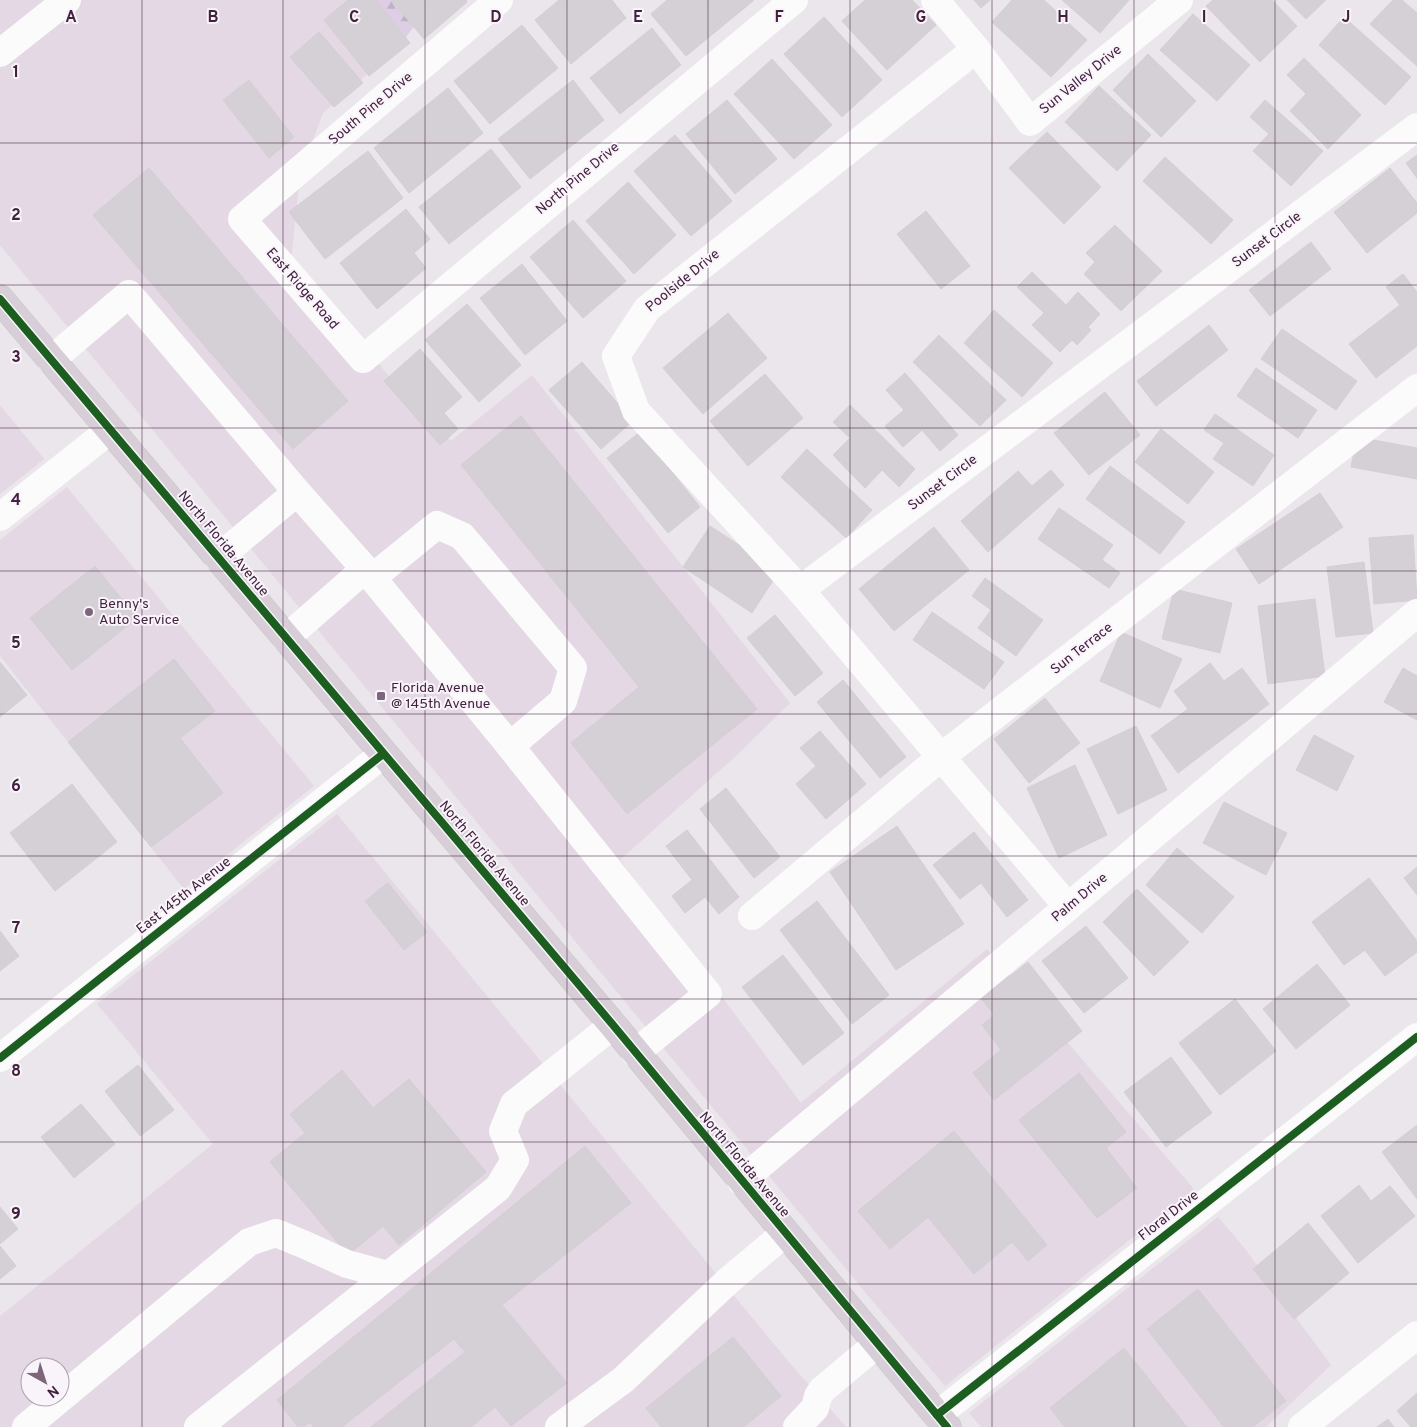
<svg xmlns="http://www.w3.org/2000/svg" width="1417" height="1427" font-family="Overpass,sans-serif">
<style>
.built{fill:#e3d8e3;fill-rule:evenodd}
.forest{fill:url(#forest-firs)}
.building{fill:#d5cfd6;stroke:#d4ced5}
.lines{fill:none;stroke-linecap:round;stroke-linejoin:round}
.major-casing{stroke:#cbc1ca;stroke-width:29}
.minor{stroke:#fcfbfc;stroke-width:28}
.major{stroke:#d7ced7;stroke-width:28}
.cycleway-casing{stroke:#f9f4fa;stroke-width:11}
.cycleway{stroke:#1b5e20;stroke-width:8}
.grid{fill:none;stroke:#42213f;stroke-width:1;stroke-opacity:0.55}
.poi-dot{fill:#7d667b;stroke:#f9f4fa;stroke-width:2}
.labels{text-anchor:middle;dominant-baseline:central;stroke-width:4;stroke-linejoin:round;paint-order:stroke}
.street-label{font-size:14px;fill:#42213f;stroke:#f9f4fa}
.poi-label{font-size:14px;fill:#42213f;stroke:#f9f4fa;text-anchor:start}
.grid-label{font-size:16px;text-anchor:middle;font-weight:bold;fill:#42213f;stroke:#f9f4fa;stroke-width:4;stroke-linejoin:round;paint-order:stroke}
</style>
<defs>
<pattern id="forest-firs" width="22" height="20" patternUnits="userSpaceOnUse" patternTransform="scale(1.25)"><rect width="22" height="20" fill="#ddcee6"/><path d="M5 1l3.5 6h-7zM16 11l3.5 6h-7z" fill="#bfb1c6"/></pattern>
</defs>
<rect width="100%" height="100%" fill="#ebe6eb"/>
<!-- built -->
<g class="built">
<polygon points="0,0 367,0 400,45 323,113 300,175 291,261 389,376 451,441 532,375 790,703 737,755 620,860 801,1103 987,949 1194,1189 945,1386 874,1303 0,245"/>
<polygon points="0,405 44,459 0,494"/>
<polygon points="67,487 314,786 184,889 0,656 0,540"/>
<path d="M337 814 788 1361 846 1427H0V1316L213 1144 97 1004ZM30 1367H60V1397H30Z"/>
<polygon points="1218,1217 1245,1249 1331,1365 1266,1427 981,1427 969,1413"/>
</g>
<!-- forest -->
<polygon class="forest" points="367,0 434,0 400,45"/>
<!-- building -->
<g class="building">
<polygon points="348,0 376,0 410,43 369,76 324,20"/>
<polygon points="391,0 466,0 467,2 424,39"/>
<polygon points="559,0 612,0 626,18 571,64 535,20"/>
<polygon points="667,0 753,0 753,1 686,56 651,14"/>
<polygon points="865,0 912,0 936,25 887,70 842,21"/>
<polygon points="974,0 990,0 981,8"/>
<polygon points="1012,0 1044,0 1087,40 1051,77 992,22"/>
<polygon points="1062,0 1129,0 1100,33"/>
<polygon points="1213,0 1272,0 1297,26 1260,62 1206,6"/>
<polygon points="1287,0 1326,0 1306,19"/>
<polygon points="1393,0 1402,0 1417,13 1417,66 1370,24"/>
<polygon points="1193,14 1250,65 1217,101 1160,50"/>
<polygon points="824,17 882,80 842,117 784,54"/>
<polygon points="1344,17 1411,77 1385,105 1319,45"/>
<polygon points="522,25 558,68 490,124 454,81"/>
<polygon points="652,28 681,65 620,114 590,78"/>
<polygon points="319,32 363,83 334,107 290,57"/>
<polygon points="1148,54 1196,101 1161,137 1113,90"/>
<polygon points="1304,58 1361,115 1328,149 1290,111 1306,94 1287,75"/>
<polygon points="772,59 832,125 794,159 734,94"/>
<polygon points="249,80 294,137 269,158 223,100"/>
<polygon points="573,80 604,120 530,179 498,139"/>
<polygon points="1099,86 1151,135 1117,171 1065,122"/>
<polygon points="448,88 483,133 409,193 374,148"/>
<polygon points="727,100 777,159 735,194 686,134"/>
<polygon points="1265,100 1323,151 1291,186 1253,151 1269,134 1250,117"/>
<polygon points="1047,132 1101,187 1064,224 1009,168"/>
<polygon points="675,135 732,201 691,236 634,171"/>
<polygon points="491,149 521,187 449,244 419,207"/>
<polygon points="368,151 403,198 325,259 289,212"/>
<polygon points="1417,155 1417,178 1406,163"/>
<polygon points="1165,157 1233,220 1211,244 1143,181"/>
<polygon points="149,168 348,401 293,449 93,215"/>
<polygon points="1390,168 1417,203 1417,213 1367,253 1334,212"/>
<polygon points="628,182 676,235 634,274 586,221"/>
<polygon points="406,209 430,239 414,253 426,268 377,309 340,263"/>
<polygon points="926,211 970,266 941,289 897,234"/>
<polygon points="573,220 626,281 583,318 530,257"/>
<polygon points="1115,225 1162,271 1121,311 1084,274 1095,262 1086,253"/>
<polygon points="1311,242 1331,269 1270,316 1249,290"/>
<polygon points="522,264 567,321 525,355 480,298"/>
<polygon points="1032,272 1066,305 1078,292 1100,314 1088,327 1091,330 1077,345 1072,340 1060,352 1032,325 1044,313 1017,287"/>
<polygon points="1403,274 1417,292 1417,346 1376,378 1349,344 1400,305 1386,287"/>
<polygon points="467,304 521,365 479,402 425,340"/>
<polygon points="994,310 1053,363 1022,397 964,343"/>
<polygon points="728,313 767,358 703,414 663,368"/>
<polygon points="1209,325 1228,350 1156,406 1137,381"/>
<polygon points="1282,329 1357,381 1336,410 1261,359"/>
<polygon points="939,335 1006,400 980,426 913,362"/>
<polygon points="420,349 462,397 444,413 458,429 440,445 384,381"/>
<polygon points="582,362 633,421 601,449 549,390"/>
<polygon points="1256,368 1317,410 1298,438 1237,396"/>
<polygon points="905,373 958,435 940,451 922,430 903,447 885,426 904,410 886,390"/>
<polygon points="765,374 803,418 748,466 710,421"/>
<polygon points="1105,392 1140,435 1089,475 1054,433"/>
<polygon points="850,405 915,469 899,487 882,470 865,488 833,455 850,438 833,422"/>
<polygon points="1215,414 1274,455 1253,486 1213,459 1224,443 1204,430"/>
<polygon points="521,416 757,709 627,814 571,743 639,687 461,465"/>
<polygon points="1161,429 1214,472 1188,504 1135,462"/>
<polygon points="640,432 700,507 668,533 607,458"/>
<polygon points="1357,437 1417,448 1417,479 1351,467"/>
<polygon points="807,449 872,510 846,538 781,477"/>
<polygon points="1110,466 1185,522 1160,554 1086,499"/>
<polygon points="1051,470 1064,485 988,552 961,521 1018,471 1032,486"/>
<polygon points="1320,493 1343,527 1259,584 1236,549"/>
<polygon points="1059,508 1113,545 1102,560 1120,573 1109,588 1038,539"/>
<polygon points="710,526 779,571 752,613 683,567"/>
<polygon points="934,527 969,570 894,631 859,589"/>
<polygon points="1413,535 1417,600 1374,604 1369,538"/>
<polygon points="1364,562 1373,633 1336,637 1327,567"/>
<polygon points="95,566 137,618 72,670 30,618"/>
<polygon points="985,578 1043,620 1016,656 978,628 991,610 972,596"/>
<polygon points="1174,589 1232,603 1220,653 1162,639"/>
<polygon points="1315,599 1325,676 1268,684 1258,606"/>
<polygon points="932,612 1004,662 984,689 913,640"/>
<polygon points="775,615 823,673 795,696 747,638"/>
<polygon points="1121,632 1182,659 1160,708 1100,681"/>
<polygon points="174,659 215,711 180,738 223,793 151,847 68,742"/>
<polygon points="0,662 27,695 0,717"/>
<polygon points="1210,663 1224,681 1242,668 1269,704 1178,773 1151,736 1188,709 1174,691"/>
<polygon points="1403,668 1417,676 1417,720 1384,702"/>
<polygon points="843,680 906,757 880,778 817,702"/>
<polygon points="1045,698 1080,743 1029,783 994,739"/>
<polygon points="1136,726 1167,790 1118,814 1087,749"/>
<polygon points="820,731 866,784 826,819 796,784 816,766 800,748"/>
<polygon points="1314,735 1354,756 1337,791 1296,770"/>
<polygon points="1075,765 1107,835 1059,858 1027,788"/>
<polygon points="72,784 117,842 55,891 10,833"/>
<polygon points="726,788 780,857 754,878 700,809"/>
<polygon points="1224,802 1287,833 1266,875 1203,843"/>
<polygon points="897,826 964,924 896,970 830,872"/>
<polygon points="687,830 739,897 719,914 705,897 685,913 672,896 692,880 666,846"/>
<polygon points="974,832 1028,900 1007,917 981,883 960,899 933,865"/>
<polygon points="1177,848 1234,897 1202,933 1146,885"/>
<polygon points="1417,867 1417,895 1404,878"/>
<polygon points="1369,878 1417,941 1417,952 1385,976 1365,950 1344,965 1312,922"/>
<polygon points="388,883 427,932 404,950 365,901"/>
<polygon points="1137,889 1189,942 1154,976 1103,922"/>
<polygon points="817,901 889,995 852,1024 780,930"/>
<polygon points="1086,926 1128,978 1084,1013 1042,961"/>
<polygon points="0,931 19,956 0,971"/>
<polygon points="783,955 844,1033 803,1065 742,987"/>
<polygon points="1028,962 1082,1031 994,1100 973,1073 1001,1050 982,1025 994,1015 981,998"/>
<polygon points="1317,964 1350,1005 1296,1049 1263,1009"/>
<polygon points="1235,999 1276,1051 1220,1095 1179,1043"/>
<polygon points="1171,1057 1212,1113 1166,1147 1124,1092"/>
<polygon points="138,1065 174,1110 140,1136 105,1091"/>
<polygon points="342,1070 373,1108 409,1079 486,1172 399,1245 383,1226 348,1255 270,1162 305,1133 290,1114"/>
<polygon points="1079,1073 1126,1132 1106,1148 1137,1188 1097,1218 1019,1120"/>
<polygon points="81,1104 115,1144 74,1178 41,1137"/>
<polygon points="1417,1125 1417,1199 1382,1152"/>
<polygon points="954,1131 1047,1245 1028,1261 1012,1242 974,1274 928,1217 890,1249 858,1211"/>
<polygon points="585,1146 631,1203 502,1305 567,1383 511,1426 495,1407 471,1427 371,1427 465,1352 454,1339 342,1427 314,1427 310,1422 303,1427 298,1427 277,1400"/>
<polygon points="1359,1185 1371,1201 1390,1186 1415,1216 1358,1263 1321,1216"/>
<polygon points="0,1207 18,1229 0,1244"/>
<polygon points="1308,1223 1349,1273 1294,1319 1253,1269"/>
<polygon points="0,1246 16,1266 0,1279"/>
<polygon points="1198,1289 1286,1401 1253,1427 1224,1427 1147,1329"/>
<polygon points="733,1337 781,1396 744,1427 661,1427 646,1408"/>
<polygon points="1124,1348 1187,1427 1065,1427 1050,1408"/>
<polygon points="1417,1393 1417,1427 1411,1427 1397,1411"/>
<polygon points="1388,1419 1394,1427 1377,1427"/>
</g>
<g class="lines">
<!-- major casing -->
<g class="major-casing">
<polyline id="major" points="0,299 613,1025 947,1427"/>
</g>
<!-- minor -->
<g class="minor">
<polyline points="499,0 242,219 363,359 794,0"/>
<polyline points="935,0 976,49 1030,122 1179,0"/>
<polyline points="976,49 647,309 616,356 636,411 800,590 1068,907"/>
<polyline points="0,53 67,0"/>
<polyline points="51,360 129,294 297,492 365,569"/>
<polyline points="0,517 110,430"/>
<polyline points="218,558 297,492"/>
<polyline points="372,578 437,525 462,536 573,668 563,701 510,746"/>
<polyline points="800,590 1417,127"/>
<polyline points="286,638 365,569 510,746 708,994 635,1053"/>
<polyline points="752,916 941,757 1417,388"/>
<polyline points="0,1058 383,754"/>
<polyline points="741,1181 1068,907 1417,613"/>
<polyline points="937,1415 1417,1037"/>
<polyline points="26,1427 249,1242 276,1233 303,1244 347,1264 388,1275"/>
<polyline points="198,1427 498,1188 515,1160 503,1131 514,1104 613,1025"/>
<polyline points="559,1427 623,1380 728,1281 785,1233"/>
<polyline points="797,1427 815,1408 818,1396 822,1390 877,1344"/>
<polyline points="1302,1427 1417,1335"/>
</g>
<!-- major -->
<use href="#major" class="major"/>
<!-- cycleway casing -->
<g class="cycleway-casing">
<g id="cycleway">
<polyline points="0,299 613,1025 947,1427"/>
<polyline points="0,1058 383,754"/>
<polyline points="937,1415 1417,1037"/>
</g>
</g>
<!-- cycleway -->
<use href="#cycleway" class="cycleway"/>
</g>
<!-- grid -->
<path class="grid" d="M142 0V1427M283 0V1427M425 0V1427M567 0V1427M708 0V1427M850 0V1427M992 0V1427M1134 0V1427M1275 0V1427M0 143H1417M0 285H1417M0 428H1417M0 571H1417M0 714H1417M0 856H1417M0 999H1417M0 1142H1417M0 1284H1417"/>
<!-- markers -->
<g class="poi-dot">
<circle cx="89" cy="612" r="5"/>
<rect x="376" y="691" width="10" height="10" rx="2.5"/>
</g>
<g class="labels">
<!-- street labels -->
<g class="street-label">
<text transform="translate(1081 80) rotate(-39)">Sun Valley Drive</text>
<text transform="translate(371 109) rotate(-40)">South Pine Drive</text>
<text transform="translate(578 179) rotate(-40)">North Pine Drive</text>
<text transform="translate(1267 240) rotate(-37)">Sunset Circle</text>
<text transform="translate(683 281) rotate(-39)">Poolside Drive</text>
<text transform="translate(302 289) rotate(49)">East Ridge Road</text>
<text transform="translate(943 483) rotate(-37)">Sunset Circle</text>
<text transform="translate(223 544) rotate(50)">North Florida Avenue</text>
<text transform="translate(1082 649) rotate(-38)">Sun Terrace</text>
<text transform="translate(484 854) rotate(50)">North Florida Avenue</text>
<text transform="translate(184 896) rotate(-38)">East 145th Avenue</text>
<text transform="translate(1080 898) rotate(-40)">Palm Drive</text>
<text transform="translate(744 1165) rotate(50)">North Florida Avenue</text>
<text transform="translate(1169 1216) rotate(-38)">Floral Drive</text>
</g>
<!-- poi labels -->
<g class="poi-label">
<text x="99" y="604">Benny's<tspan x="99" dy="16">Auto Service</tspan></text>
<text x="391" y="688">Florida Avenue<tspan x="391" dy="16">@ 145th Avenue</tspan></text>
</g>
</g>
<g class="grid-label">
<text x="71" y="22">A</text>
<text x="213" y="22">B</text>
<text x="354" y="22">C</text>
<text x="496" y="22">D</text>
<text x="638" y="22">E</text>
<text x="779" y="22">F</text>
<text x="921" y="22">G</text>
<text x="1063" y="22">H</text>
<text x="1204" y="22">I</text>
<text x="1346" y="22">J</text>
<text x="16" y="77">1</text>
<text x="16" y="220">2</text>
<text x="16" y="362">3</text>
<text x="16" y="505">4</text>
<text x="16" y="648">5</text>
<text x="16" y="791">6</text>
<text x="16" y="933">7</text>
<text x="16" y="1076">8</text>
<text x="16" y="1219">9</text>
</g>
<!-- north arrow -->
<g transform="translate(45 1382) rotate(141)"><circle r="24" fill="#f9f4fa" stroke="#b0a0af"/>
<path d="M0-4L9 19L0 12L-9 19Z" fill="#7d667b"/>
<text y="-8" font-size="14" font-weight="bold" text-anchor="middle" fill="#42213f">N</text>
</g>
</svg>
